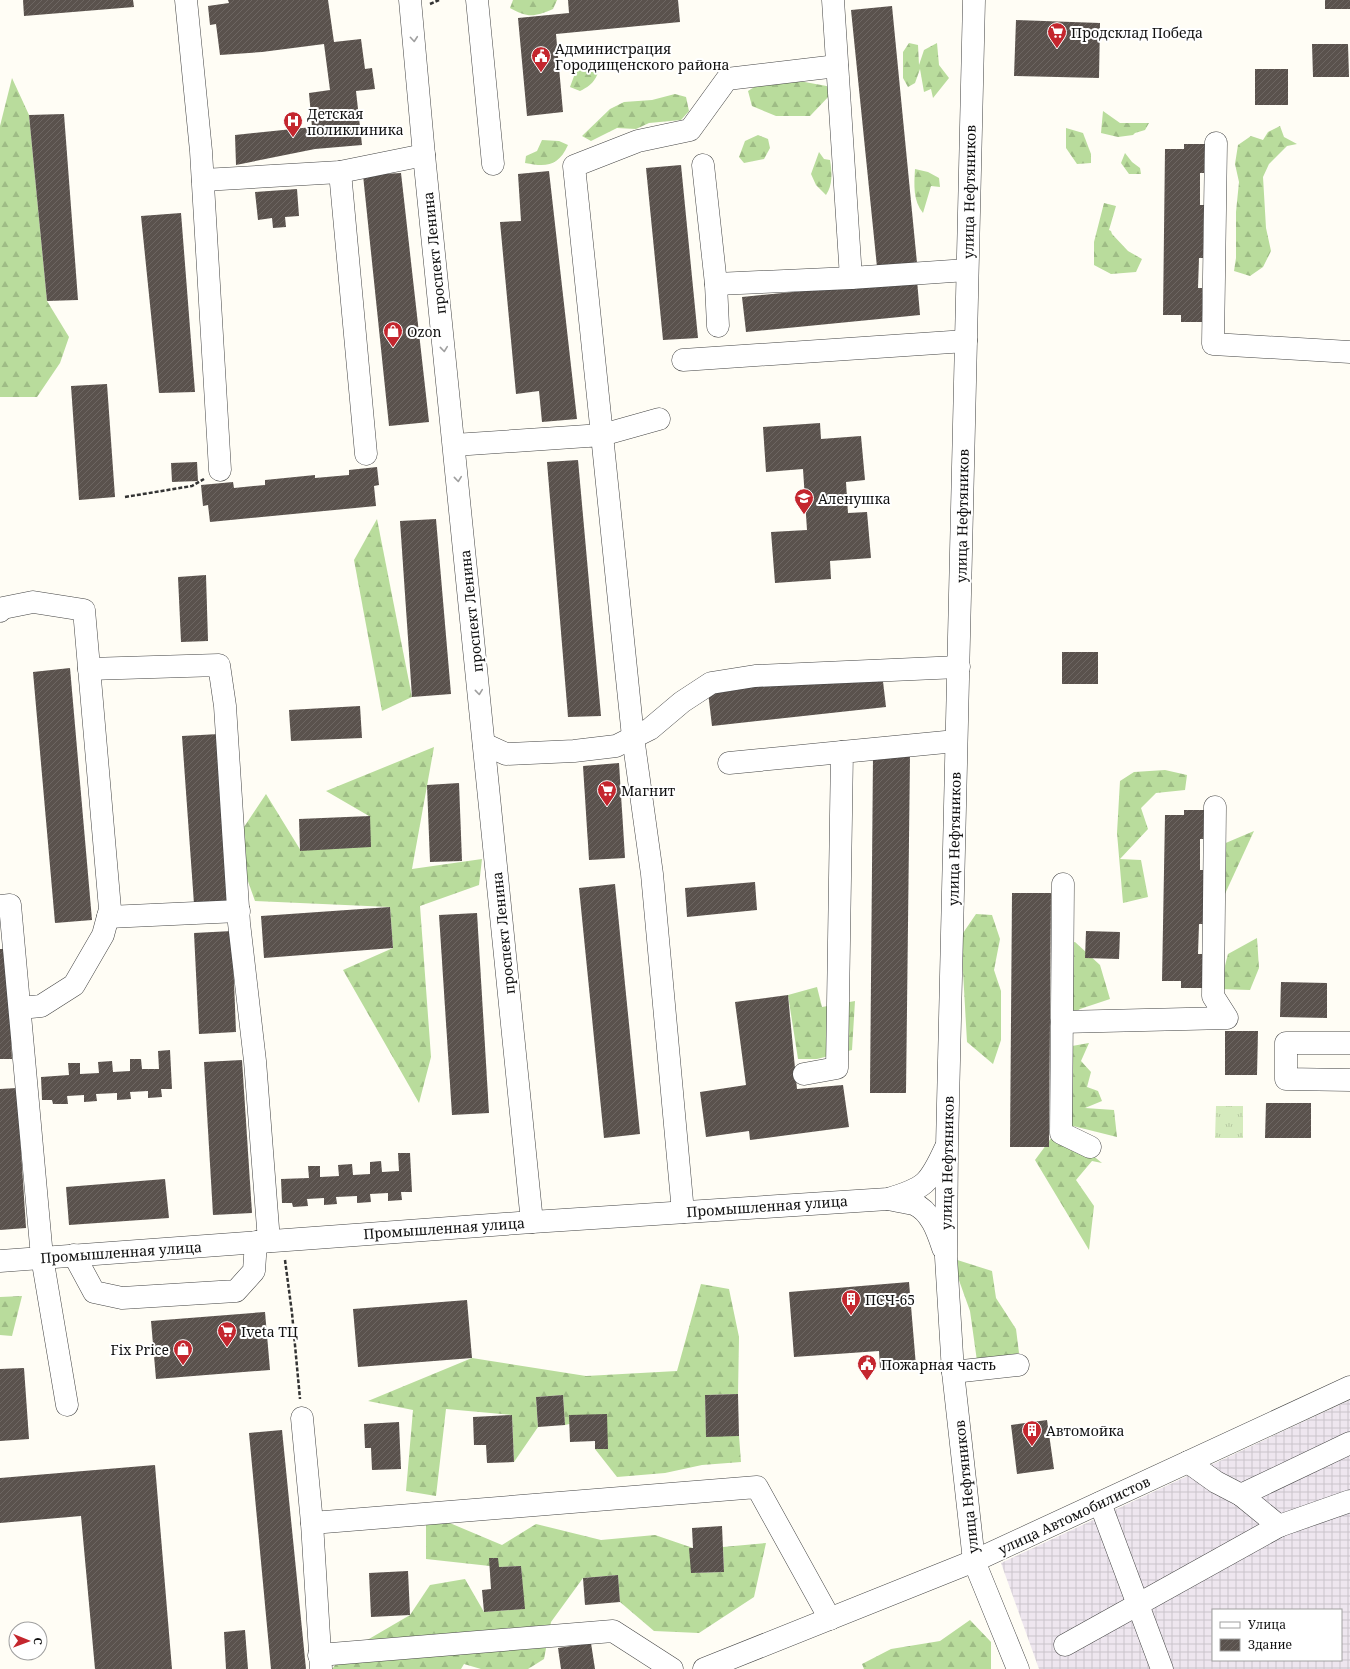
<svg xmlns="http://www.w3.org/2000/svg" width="1350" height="1669" font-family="'Noto Serif',serif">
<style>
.industrial{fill:url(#industrial-grid);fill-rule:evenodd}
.forest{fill:url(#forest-firs)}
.park{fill:url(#park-tufts)}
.building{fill:url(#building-hatch)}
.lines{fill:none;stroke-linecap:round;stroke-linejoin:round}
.minor-casing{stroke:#444;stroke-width:23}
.path{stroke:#333;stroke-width:2.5;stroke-dasharray:4 2;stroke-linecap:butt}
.minor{stroke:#fff;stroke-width:22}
.oneway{stroke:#a0a0a0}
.labels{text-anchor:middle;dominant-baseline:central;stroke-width:4;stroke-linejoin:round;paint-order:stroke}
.poi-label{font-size:14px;fill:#111;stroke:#fff;text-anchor:start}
.street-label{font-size:14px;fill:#111;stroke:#fff}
</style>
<defs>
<pattern id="industrial-grid" width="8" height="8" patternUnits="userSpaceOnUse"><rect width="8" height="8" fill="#eee6ef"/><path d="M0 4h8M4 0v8" fill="none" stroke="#cbc4cc"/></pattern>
<pattern id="forest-firs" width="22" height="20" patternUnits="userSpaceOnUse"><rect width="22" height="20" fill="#b9dc9c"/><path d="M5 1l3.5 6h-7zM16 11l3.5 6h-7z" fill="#9ebc85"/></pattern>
<pattern id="park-tufts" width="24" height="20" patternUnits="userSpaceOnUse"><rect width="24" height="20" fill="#d5ebbd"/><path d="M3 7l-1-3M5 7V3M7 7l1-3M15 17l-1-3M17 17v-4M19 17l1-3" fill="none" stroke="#b6c8a1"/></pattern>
<pattern id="building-hatch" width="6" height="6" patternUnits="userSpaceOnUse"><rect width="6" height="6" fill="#5a524d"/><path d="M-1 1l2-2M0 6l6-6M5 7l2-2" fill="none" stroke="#6d6662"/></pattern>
</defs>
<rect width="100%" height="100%" fill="#fffdf5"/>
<!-- industrial -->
<path class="industrial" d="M1350 1400V1669H1039L1001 1563ZM1213 1610H1341V1660H1213Z"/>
<!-- forest -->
<g class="forest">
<path d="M513 0H557L553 9C534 17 528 18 510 8Z"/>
<polygon points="909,43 918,45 919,65 924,50 937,43 939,65 949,78 933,98 931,89 924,92 920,69 915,83 908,87 903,78 903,52"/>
<path d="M595 61H601C598 76 595 84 580 91L570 87 577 68 587 69Z"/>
<polygon points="772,76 832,87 831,94 810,116 776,116 752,106 748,91"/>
<polygon points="12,78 29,115 47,301 69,337 60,363 37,397 0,397 0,126"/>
<polygon points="675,94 686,97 689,111 681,120 649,123 636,129 617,128 591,141 582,136 610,109 624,102 652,100"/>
<polygon points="1103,111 1120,123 1149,123 1145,130 1135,133 1133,135 1118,137 1101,133"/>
<polygon points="1280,126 1284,137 1297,144 1287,146 1269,164 1263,177 1266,228 1271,251 1263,267 1250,276 1234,271 1236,258 1236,212 1239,182 1235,164 1238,145 1251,136 1263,140 1268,132"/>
<polygon points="1066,128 1083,133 1091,154 1091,163 1077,164 1066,148"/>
<polygon points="758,135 768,139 770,148 764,159 744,163 739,157 745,141"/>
<path d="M542 140 559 141 568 145C558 167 546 167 525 163L526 156 537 151Z"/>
<path d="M819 152 824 159 830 160C832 172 833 185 826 195L816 185 811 174Z"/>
<polygon points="1125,153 1132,162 1140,168 1141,174 1129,174 1121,163"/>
<path d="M915 169 928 172 939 178 940 187 931 186 923 213C913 201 914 185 915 169Z"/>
<polygon points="1104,203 1116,206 1109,230 1111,231 1112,234 1128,251 1142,259 1136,272 1111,274 1094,265 1094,242"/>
<polygon points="377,519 412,697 382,711 354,560"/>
<polygon points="434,747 412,869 482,859 479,885 420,906 431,1057 419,1103 343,970 393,948 390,907 255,901 234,842 266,794 301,851 369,816 326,791"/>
<polygon points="1165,770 1187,775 1185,790 1156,793 1141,808 1148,829 1120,859 1141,860 1148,897 1123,903 1117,833 1120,781 1134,772"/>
<polygon points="1254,831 1224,896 1221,845"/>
<polygon points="976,914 992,915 1000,939 994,970 1001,991 1001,1040 993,1064 967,1042 961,936"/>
<polygon points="1257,938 1259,968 1250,990 1219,989 1228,954"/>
<polygon points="1075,942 1100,965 1110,999 1080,1009 1056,1025 1054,947"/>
<polygon points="817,987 822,1007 855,1001 852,1050 817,1059 798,1059 788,995"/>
<polygon points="1089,1043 1081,1061 1091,1072 1087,1087 1098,1091 1102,1101 1085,1108 1114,1110 1117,1137 1073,1126 1071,1138 1102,1163 1092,1161 1076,1180 1094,1206 1089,1250 1035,1160 1055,1133 1055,1049"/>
<polygon points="951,1258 992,1271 996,1298 1016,1329 1019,1353 977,1361 970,1311"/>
<polygon points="701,1284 729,1289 739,1337 738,1394 705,1395 706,1436 739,1436 741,1462 702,1465 665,1473 617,1477 595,1449 607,1415 565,1425 563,1395 536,1397 538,1427 514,1462 512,1415 446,1409 436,1496 406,1491 413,1410 368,1401 472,1358 586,1376 677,1371"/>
<polygon points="22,1296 12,1336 0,1335 0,1297"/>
<polygon points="426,1513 502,1545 536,1524 601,1540 655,1535 693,1548 691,1573 724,1572 723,1547 766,1543 754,1597 699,1633 654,1631 620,1602 618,1575 583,1578 551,1622 544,1659 528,1669 481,1669 464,1664 461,1669 332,1669 345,1653 410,1615 430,1585 465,1579 484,1612 524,1609 521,1566 499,1567 426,1559"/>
<polygon points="970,1620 991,1642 991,1669 864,1669 862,1664 891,1649 940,1641"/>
</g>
<!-- park -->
<polygon class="park" points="1216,1106 1243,1106 1243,1138 1215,1138"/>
<!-- building -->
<g class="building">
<polygon points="23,0 133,0 134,7 24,16"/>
<polygon points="228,0 328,0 334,42 361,39 365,69 372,68 375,89 356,91 362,145 315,149 236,165 235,135 312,127 309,93 330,90 324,44 262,52 220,55 216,24 210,25 208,6 229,3"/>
<polygon points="568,0 678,0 680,22 556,34 563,112 527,116 518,18 569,13"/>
<rect x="1325" y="0" width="25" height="9"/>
<polygon points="892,6 917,263 877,267 851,10"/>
<polygon points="1016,20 1100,23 1099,78 1014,76"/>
<polygon points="1312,44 1348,44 1349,77 1313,77"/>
<rect x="1255" y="69" width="33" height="36"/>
<polygon points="64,114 78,300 47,301 29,115"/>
<polygon points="1184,144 1205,144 1204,173 1200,173 1200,205 1204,205 1203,258 1199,258 1198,288 1202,288 1202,322 1181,322 1181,315 1163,315 1165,149 1184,149"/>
<polygon points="681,165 698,338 663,340 646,168"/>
<polygon points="549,171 577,419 542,422 539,391 516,394 500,222 521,221 518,174"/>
<polygon points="401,173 429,422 389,426 363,175"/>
<polygon points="297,189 299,216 285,217 286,227 273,228 272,218 258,220 255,192"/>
<polygon points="181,213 195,392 159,393 141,216"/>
<polygon points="917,280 920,315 746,332 742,297"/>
<polygon points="107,384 115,497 79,500 71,386"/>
<polygon points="820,423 821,439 861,436 865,480 846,482 848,513 867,512 871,558 830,561 831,579 775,583 771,532 807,530 803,469 766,472 763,427"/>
<polygon points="578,460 601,716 568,717 547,462"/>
<polygon points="197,462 198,481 172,482 171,463"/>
<polygon points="377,467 379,485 374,486 376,506 210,522 208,505 203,506 201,485 233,482 234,488 265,485 265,480 315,475 315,478 349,475 349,470"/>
<polygon points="436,519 451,694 412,697 400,521"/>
<polygon points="206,575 208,641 181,642 178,577"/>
<rect x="1062" y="652" width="36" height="32"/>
<polygon points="70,668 92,920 55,923 33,672"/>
<polygon points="882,673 886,707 712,726 708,692"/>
<polygon points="360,706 362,738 291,741 289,710"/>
<polygon points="219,734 231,902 194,904 182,736"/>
<polygon points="873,755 910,755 906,1093 870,1093"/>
<polygon points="619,763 625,858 589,860 583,766"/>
<polygon points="459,783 462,861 430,862 427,785"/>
<polygon points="1184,810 1204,810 1204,839 1200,839 1200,870 1203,870 1203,924 1199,924 1198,954 1202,954 1202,988 1181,988 1181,981 1162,981 1165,815 1184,815"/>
<polygon points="370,816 371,847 300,851 299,819"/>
<polygon points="755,882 757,910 687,917 685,888"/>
<polygon points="615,884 640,1134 604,1138 579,888"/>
<polygon points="1012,893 1051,893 1049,1147 1010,1147"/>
<polygon points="390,907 393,948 264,958 261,916"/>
<polygon points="477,913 489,1113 452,1115 439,915"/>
<polygon points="232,931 236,1032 199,1034 194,933"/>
<polygon points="1086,931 1120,932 1119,959 1085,958"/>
<polygon points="0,949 7,949 12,1059 0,1059"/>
<polygon points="1281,982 1327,983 1327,1018 1280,1017"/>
<polygon points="788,995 797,1089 843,1085 849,1127 750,1140 749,1131 706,1137 700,1092 746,1085 735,1002"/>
<polygon points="1225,1031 1258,1031 1257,1075 1225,1075"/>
<polygon points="170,1050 172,1089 161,1089 162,1097 148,1098 148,1091 130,1092 131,1099 117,1100 117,1093 96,1094 97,1101 84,1102 84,1095 67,1096 68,1104 53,1104 52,1100 42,1100 41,1077 69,1075 68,1063 80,1063 80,1074 99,1073 98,1062 112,1061 113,1072 130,1071 130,1059 141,1059 142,1069 159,1069 158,1051"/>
<polygon points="242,1060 252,1213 213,1215 204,1062"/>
<polygon points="17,1088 26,1228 0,1230 0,1089"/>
<polygon points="1266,1103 1311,1103 1311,1138 1265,1138"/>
<polygon points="398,1153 410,1153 412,1192 401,1192 402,1200 388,1201 388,1193 370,1194 371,1202 357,1203 357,1196 336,1197 337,1204 324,1205 324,1198 307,1199 308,1206 293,1207 292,1203 282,1203 281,1179 309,1178 308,1166 320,1166 320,1177 339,1176 338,1165 352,1164 353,1175 370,1174 370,1162 381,1161 382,1172 399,1171"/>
<polygon points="165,1179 169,1218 69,1225 66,1187"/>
<polygon points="909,1282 916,1366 880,1369 879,1351 794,1357 789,1292"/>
<polygon points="467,1300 472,1358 358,1367 353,1309"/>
<polygon points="265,1312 270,1370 156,1379 151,1321"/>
<polygon points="24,1368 29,1439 0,1441 0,1369"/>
<polygon points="738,1394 739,1436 706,1437 705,1395"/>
<polygon points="563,1395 565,1425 538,1427 536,1397"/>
<polygon points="607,1414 608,1449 595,1449 595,1441 570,1442 569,1415"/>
<polygon points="512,1415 514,1462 487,1463 486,1445 474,1445 473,1417"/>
<polygon points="1047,1420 1054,1469 1017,1474 1011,1425"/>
<polygon points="399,1422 401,1469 372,1470 371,1448 365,1448 364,1424"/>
<polygon points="282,1430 306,1669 271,1669 249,1433"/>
<polygon points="155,1465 172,1669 95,1669 81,1516 0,1523 0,1478"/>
<polygon points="722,1526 724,1572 691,1573 689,1548 693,1548 692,1528"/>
<polygon points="489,1558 498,1558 499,1567 521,1566 525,1609 484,1612 482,1590 491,1589"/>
<polygon points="408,1571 410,1615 371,1617 369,1573"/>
<polygon points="618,1575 620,1602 585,1605 583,1578"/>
<polygon points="245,1630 248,1669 226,1669 224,1632"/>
<polygon points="591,1643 595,1669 561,1669 558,1648"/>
</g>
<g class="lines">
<!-- minor casing -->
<g class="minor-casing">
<g id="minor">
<polyline points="186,0 201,151 220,470"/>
<polyline points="410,0 424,155 532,1222"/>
<polyline points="477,0 493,164"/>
<polyline points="833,0 851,278 967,270"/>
<polyline points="974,0 947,1146 946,1257 953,1372 974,1561 1018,1669"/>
<polyline points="1216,143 1213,344 1350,352"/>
<polyline points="703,165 716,284 718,326"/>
<polyline points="340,172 366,454"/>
<polyline points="203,180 340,172 424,155"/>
<polyline points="716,284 851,278"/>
<polyline points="683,360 966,341"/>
<polyline points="659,419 602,435 574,166 638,141 690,130 727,79 837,66"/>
<polyline points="454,445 602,435 633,737 652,874 683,1212"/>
<polyline points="0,611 3,608 33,602 84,610 110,909 103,935 74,985 41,1006 20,1008"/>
<polyline points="89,669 219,665 225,706 239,923 255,1061 269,1241"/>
<polyline points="484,744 506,754 574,751 616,746 650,729 682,702 711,683 755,676 959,667"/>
<polyline points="729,763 842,752"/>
<polyline points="1063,884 1061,1133 1090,1147"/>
<polyline points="0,906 10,905 42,1257 67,1405"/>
<polyline points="108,917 239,911"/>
<polyline points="1062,1022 1227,1018 1213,996 1215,807"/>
<polyline points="1350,1043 1286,1043 1286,1079 1350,1080"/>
<polyline points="804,1074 837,1068 842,752 956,741"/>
<path d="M888 1199C897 1201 906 1202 914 1204 931 1211 938 1233 943 1248"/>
<polyline points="74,1255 94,1292 122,1298 236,1291 254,1271 256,1242"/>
<path d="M0 1261 532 1222 888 1199C925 1188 929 1184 945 1149"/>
<polyline points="953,1372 1018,1365"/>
<polyline points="302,1418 312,1523 321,1669"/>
<polyline points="1188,1462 1216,1482 1241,1495 1279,1526"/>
<polyline points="1241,1495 1350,1443"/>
<polyline points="1100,1503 1162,1669"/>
<polyline points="312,1523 757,1487 830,1619"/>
<polyline points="1065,1645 1279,1526 1350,1501"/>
<polyline points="319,1655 613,1631 672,1669"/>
<polyline points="704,1669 974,1561 1350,1387"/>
</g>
</g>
<!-- path -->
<g class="path">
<polyline points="430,4 439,0"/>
<polyline points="125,497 192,486 204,479"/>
<polyline points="285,1260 292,1313 300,1399"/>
</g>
<!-- minor -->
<use href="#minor" class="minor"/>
</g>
<!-- one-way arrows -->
<defs><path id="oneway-chevron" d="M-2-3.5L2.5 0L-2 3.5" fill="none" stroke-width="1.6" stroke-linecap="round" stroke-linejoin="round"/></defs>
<g class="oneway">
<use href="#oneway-chevron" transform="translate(414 39) rotate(85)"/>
<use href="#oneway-chevron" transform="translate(444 349) rotate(84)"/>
<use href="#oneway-chevron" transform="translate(458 479) rotate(84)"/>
<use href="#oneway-chevron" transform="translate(479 692) rotate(84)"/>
</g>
<!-- icons -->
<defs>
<g id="supermarket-pin" transform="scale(1)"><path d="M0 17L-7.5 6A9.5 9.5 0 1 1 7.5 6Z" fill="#c4262e" stroke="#fff"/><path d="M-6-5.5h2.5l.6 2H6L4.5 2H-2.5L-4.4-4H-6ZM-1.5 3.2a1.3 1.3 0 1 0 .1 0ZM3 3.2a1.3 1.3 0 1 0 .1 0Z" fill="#fff"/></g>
<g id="civic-pin" transform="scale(1)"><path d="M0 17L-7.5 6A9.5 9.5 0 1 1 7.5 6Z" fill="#c4262e" stroke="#fff"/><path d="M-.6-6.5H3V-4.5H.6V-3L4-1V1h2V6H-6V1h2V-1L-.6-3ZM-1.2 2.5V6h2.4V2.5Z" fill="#fff"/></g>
<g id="hospital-pin" transform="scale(1)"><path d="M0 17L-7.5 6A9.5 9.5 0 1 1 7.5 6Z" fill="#c4262e" stroke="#fff"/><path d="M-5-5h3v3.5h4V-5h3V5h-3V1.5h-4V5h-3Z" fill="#fff"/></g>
<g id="shop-pin" transform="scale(1)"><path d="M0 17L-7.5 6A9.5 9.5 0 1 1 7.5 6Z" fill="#c4262e" stroke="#fff"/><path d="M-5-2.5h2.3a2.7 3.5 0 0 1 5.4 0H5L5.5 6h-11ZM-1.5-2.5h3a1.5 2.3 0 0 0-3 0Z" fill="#fff"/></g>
<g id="school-pin" transform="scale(1)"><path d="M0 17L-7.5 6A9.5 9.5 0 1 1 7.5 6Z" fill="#c4262e" stroke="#fff"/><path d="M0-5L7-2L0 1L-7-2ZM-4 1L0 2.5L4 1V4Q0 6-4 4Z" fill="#fff"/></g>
<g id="building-pin" transform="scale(1)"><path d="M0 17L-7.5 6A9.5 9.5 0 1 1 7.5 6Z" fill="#c4262e" stroke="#fff"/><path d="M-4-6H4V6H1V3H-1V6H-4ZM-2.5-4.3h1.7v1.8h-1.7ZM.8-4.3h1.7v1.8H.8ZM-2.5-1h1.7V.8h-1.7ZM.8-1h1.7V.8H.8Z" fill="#fff"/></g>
</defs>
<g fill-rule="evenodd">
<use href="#supermarket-pin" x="1057" y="32"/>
<use href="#civic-pin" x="541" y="56"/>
<use href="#hospital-pin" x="293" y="121"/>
<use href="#shop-pin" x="393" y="331"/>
<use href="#school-pin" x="804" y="498"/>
<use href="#supermarket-pin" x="607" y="790"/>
<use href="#building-pin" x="851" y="1299"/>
<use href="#supermarket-pin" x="227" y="1331"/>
<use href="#shop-pin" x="183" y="1349"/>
<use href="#civic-pin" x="867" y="1364"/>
<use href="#building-pin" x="1032" y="1430"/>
</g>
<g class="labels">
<!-- poi labels -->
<g class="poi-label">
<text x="1071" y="32">Продсклад Победа</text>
<text x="555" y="48">Администрация<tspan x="555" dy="16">Городищенского района</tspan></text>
<text x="307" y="113">Детская<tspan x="307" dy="16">поликлиника</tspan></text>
<text x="407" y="331">Ozon</text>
<text x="818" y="498">Аленушка</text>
<text x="621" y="790">Магнит</text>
<text x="865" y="1299">ПСЧ-65</text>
<text x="241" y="1331">Iveta ТЦ</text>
<text x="169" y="1349" text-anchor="end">Fix Price</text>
<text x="881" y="1364">Пожарная часть</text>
<text x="1046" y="1430">Автомойка</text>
</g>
<!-- street labels -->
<g class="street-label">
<text transform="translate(969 192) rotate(-89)">улица Нефтяников</text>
<text transform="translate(434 253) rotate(-96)">проспект Ленина</text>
<text transform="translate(962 516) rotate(-89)">улица Нефтяников</text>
<text transform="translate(471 611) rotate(-96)">проспект Ленина</text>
<text transform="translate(954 839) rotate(-89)">улица Нефтяников</text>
<text transform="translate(503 933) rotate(-96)">проспект Ленина</text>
<text transform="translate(947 1163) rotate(-89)">улица Нефтяников</text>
<text transform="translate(767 1206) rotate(-4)">Промышленная улица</text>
<text transform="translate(444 1228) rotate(-4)">Промышленная улица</text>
<text transform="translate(121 1252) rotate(-4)">Промышленная улица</text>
<text transform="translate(966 1487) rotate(-96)">улица Нефтяников</text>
<text transform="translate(1074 1515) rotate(-25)">улица Автомобилистов</text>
</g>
</g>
<!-- legend -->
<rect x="1212" y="1609" width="130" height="52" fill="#ffffff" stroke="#a0a0a0"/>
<rect x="1220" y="1622" width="20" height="6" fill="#ffffff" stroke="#a0a0a0"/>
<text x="1248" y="1629" font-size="12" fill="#111111">Улица</text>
<rect x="1220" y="1639" width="20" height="12" fill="url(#building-hatch)" stroke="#a0a0a0"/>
<text x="1248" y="1649" font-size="12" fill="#111111">Здание</text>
<!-- north arrow -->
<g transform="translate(28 1641) rotate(91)"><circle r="19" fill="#ffffff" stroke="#a0a0a0"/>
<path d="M0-3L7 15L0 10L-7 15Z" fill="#c4262e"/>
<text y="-6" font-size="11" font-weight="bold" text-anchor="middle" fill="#111111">С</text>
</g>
</svg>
